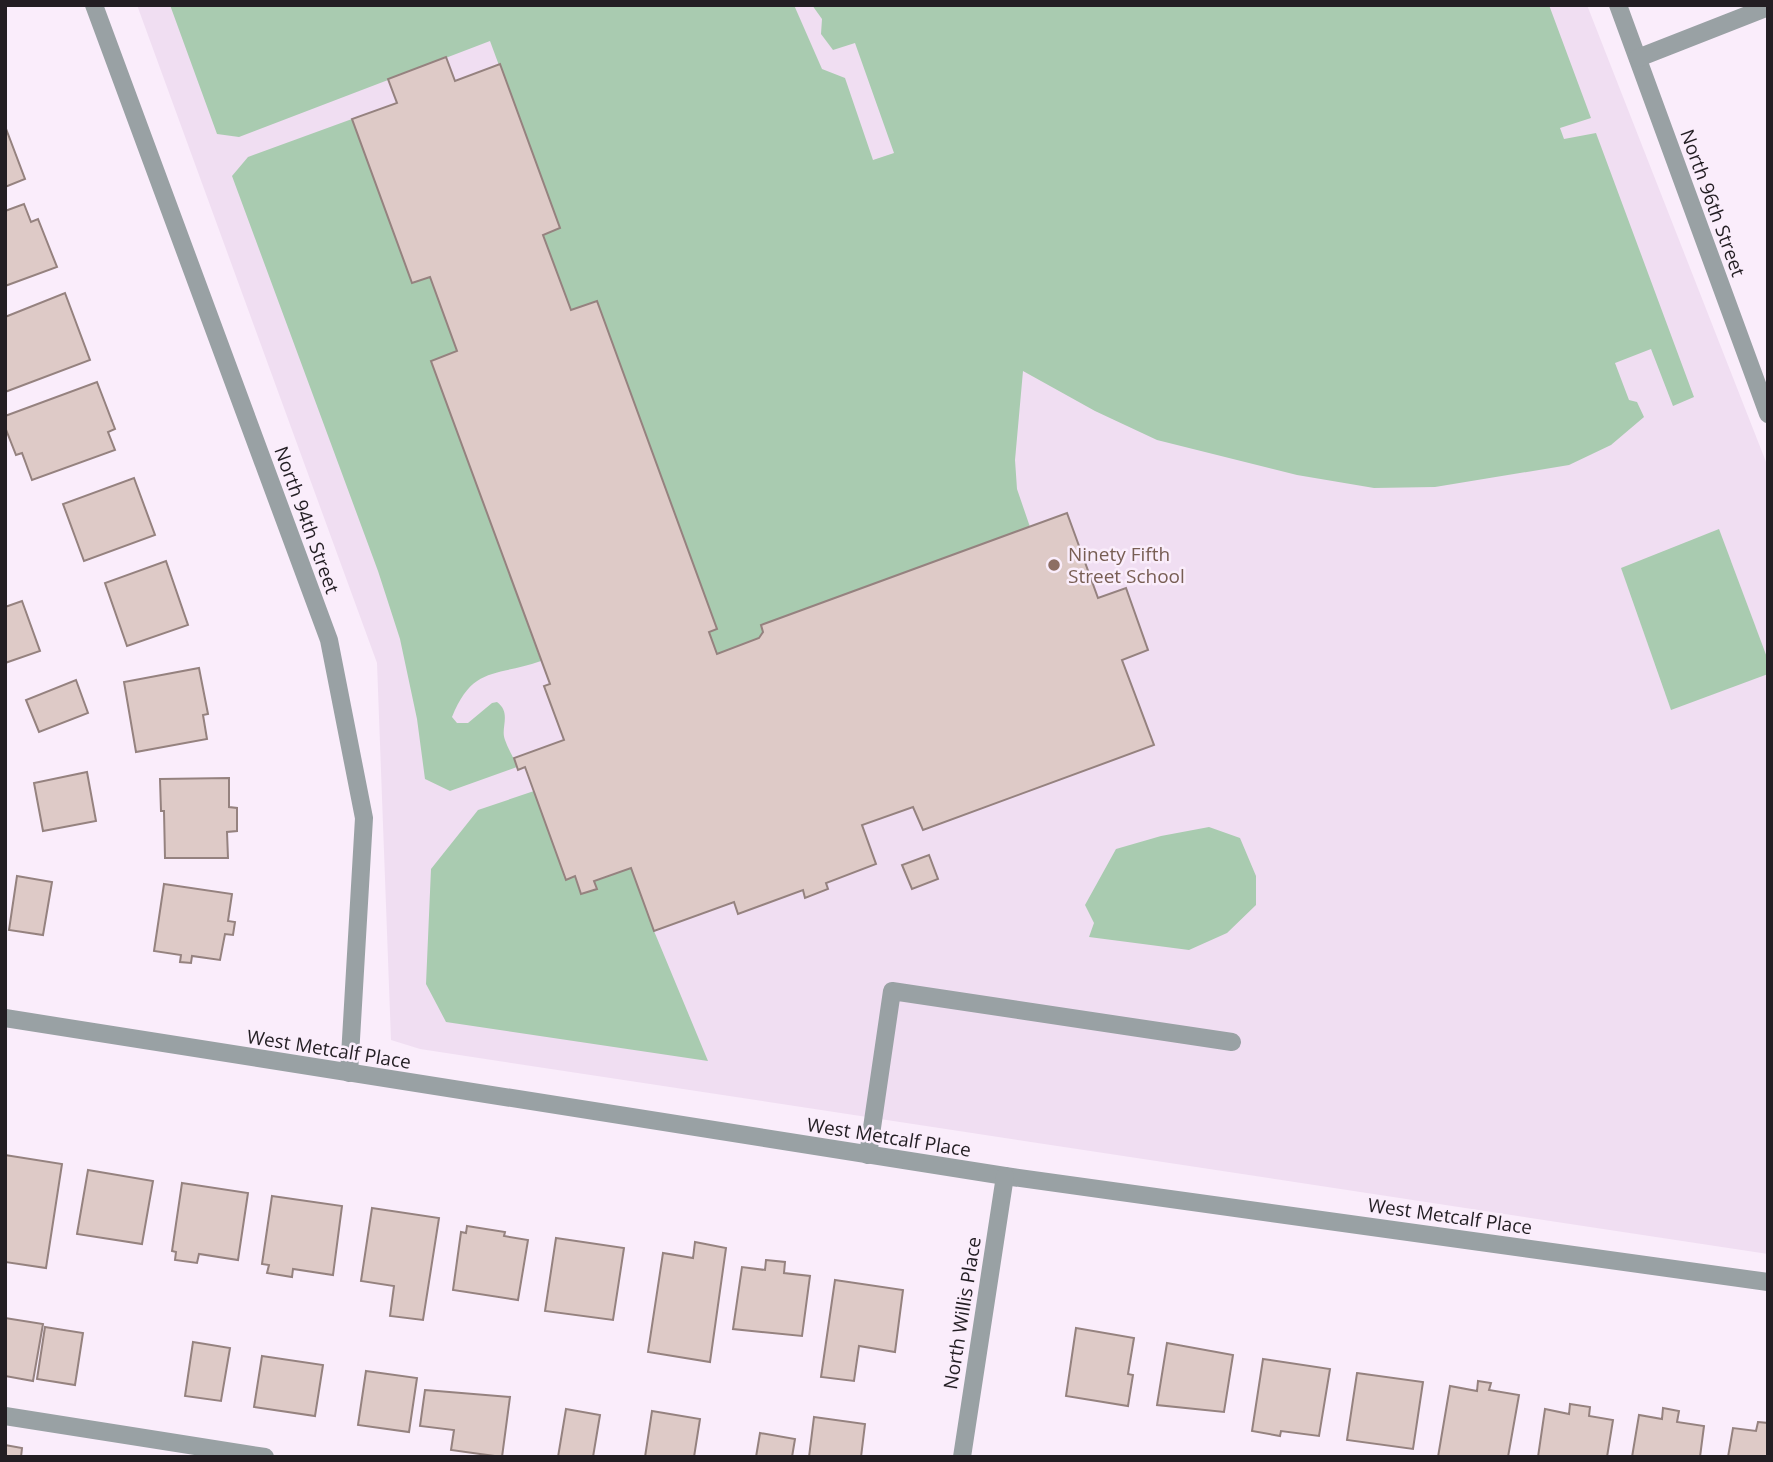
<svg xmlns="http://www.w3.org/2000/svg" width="1773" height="1462" font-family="'Open Sans',sans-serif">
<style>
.built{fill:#f0def2}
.green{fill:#a9cbb0}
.building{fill:#decac7;stroke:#95827f;stroke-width:2}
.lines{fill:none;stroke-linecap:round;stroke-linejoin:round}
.lane{stroke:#99a1a4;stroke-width:18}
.street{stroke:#99a1a4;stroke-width:18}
.education-dot{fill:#8d6e63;stroke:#faedfb;stroke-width:2.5}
.labels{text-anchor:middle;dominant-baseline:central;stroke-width:5;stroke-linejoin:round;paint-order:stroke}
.street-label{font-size:19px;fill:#231e23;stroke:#faedfb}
.education-label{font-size:19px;fill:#785e54;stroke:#faedfb;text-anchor:start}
</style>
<rect width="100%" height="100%" fill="#faedfb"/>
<!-- built -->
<polygon class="built" points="137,5 1587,5 1768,467 1768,1254 420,1049 391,1040 377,663"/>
<!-- green -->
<g class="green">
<polygon points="170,5 794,5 822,69 845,78 873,160 894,153 855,43 833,50 821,34 822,19 812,5 1549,5 1591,118 1560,128 1564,139 1596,133 1694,397 1673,406 1651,349 1615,363 1629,400 1637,402 1644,417 1611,445 1569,465 1435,487 1374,488 1297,475 1157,440 1095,411 1023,371 1015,460 1017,489 1030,527 761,625 763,632 759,638 717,654 709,632 717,628 597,301 571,310 543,235 559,228 490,41 239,137 217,134"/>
<path d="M352 119 412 283 430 277 457 351 431 361 541 661C496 677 473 665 452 717L457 723H468L492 703 497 702C512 713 500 728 505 740 508 749 514 758 517 767L450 791 425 779 417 719 400 639 378 571 232 176 248 157Z"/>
<polygon points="1719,529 1768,660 1768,674 1671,710 1621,568"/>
<polygon points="534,791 566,879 575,876 581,894 597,889 594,881 631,868 654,931 708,1061 446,1022 426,984 431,869 478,810"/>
<polygon points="1209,827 1240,838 1256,876 1256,905 1227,933 1189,950 1089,937 1094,923 1085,905 1116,849 1161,836"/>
</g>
<!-- building -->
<g class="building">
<polygon points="446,57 455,81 500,64 560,228 543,235 571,310 597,301 717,629 709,632 717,654 759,638 763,632 761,625 1067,513 1098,598 1126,588 1148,650 1122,660 1154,745 923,830 913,807 862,825 876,864 826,883 828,889 805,898 803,890 738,914 734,902 654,931 631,868 594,881 597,889 581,894 575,876 566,880 525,767 518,770 514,758 564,740 544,686 550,684 431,361 457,351 430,277 412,283 352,119 397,103 388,79"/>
<polygon points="5,126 25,179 5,187"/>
<polygon points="24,204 31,222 38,219 57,267 5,286 5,211"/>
<polygon points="65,293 90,360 5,392 5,317"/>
<polygon points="97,382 115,429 108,432 115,450 32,480 22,453 16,455 5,427 5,416"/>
<polygon points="134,478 155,535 84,561 63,504"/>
<polygon points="166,561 188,625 127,646 105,583"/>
<polygon points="22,601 40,651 5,663 5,607"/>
<polygon points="199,668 208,714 203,715 207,739 136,752 124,682"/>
<polygon points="76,680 88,713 39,732 26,700"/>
<polygon points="87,772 96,821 43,831 34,783"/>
<polygon points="229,778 229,807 237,808 237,831 227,832 228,858 165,858 164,811 161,811 160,779"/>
<polygon points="929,855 938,879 912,889 902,865"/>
<polygon points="17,876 52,882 43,935 9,930"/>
<polygon points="164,884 232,894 228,921 235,922 233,935 225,934 220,960 192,956 191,963 180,962 181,955 154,951"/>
<polygon points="5,1155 62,1164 46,1268 5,1262"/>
<polygon points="88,1170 153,1181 142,1244 77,1234"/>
<polygon points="182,1183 248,1193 238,1260 199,1254 197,1263 175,1260 176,1252 172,1251"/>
<polygon points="272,1196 342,1206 333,1275 293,1269 292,1277 267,1273 269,1265 262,1264"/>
<polygon points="372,1208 439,1218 423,1320 390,1316 394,1286 361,1281"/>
<polygon points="467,1226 505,1232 504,1236 528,1240 518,1300 453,1290 461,1232 466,1233"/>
<polygon points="556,1238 624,1248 613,1320 545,1311"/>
<polygon points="695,1242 726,1248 710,1362 648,1352 663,1253 693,1258"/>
<polygon points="766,1260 785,1262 784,1273 810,1276 802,1336 733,1329 742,1267 765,1270"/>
<polygon points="835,1280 903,1290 895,1352 859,1346 854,1381 821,1377"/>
<polygon points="5,1318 43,1324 33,1381 5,1376"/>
<polygon points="45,1327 83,1333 75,1385 37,1379"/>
<polygon points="1076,1328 1134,1338 1128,1374 1133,1375 1128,1406 1066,1396"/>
<polygon points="193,1342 230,1348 221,1401 185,1396"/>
<polygon points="1167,1343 1233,1355 1224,1412 1157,1405"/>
<polygon points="262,1356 323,1365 315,1416 254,1407"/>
<polygon points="1263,1359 1330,1369 1319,1436 1281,1431 1280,1436 1252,1431"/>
<polygon points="366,1371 417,1378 409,1432 358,1425"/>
<polygon points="1357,1373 1423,1382 1413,1449 1347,1440"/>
<polygon points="1478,1381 1491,1383 1489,1390 1519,1395 1508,1457 1438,1457 1450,1386 1477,1391"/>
<polygon points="425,1390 510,1397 502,1457 451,1450 454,1430 420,1426"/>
<polygon points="1570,1404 1590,1407 1589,1416 1613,1420 1607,1457 1538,1457 1545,1409 1569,1414"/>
<polygon points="1663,1408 1679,1411 1677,1422 1704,1426 1700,1457 1632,1457 1639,1415 1662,1419"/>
<polygon points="566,1409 600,1415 593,1457 558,1457"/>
<polygon points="652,1411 700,1419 694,1457 645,1457"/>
<polygon points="814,1417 865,1424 861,1457 809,1457"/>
<polygon points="1758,1422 1768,1423 1768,1457 1728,1457 1733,1428 1756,1431"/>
<polygon points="760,1433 795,1439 792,1457 756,1457"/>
<polygon points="5,1445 22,1448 21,1457 5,1457"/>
</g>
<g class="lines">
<!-- lane -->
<g class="lane">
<polyline points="868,1155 892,991 1232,1042"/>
<polyline points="5,1416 265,1457"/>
</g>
<!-- street -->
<g class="street">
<polyline points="94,5 329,640 364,818 349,1073"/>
<polyline points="1618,5 1768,414"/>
<polyline points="1638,58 1768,7"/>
<polyline points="5,1018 1005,1176 1768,1282"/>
<polyline points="962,1457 1005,1176"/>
</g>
</g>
<!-- markers -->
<circle class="education-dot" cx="1054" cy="565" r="7"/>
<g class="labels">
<!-- street labels -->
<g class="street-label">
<text transform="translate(1713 203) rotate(70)">North 96th Street</text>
<text transform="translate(307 520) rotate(70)">North 94th Street</text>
<text transform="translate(329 1049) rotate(9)">West Metcalf Place</text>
<text transform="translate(889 1137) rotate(9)">West Metcalf Place</text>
<text transform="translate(1450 1216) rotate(8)">West Metcalf Place</text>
<text transform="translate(962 1313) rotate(-81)">North Willis Place</text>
</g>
<!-- education labels -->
<g class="education-label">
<text x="1068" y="554">Ninety Fifth<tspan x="1068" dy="22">Street School</tspan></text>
</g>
</g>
<!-- border -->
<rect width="1773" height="1462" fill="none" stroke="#231e23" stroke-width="14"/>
</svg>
